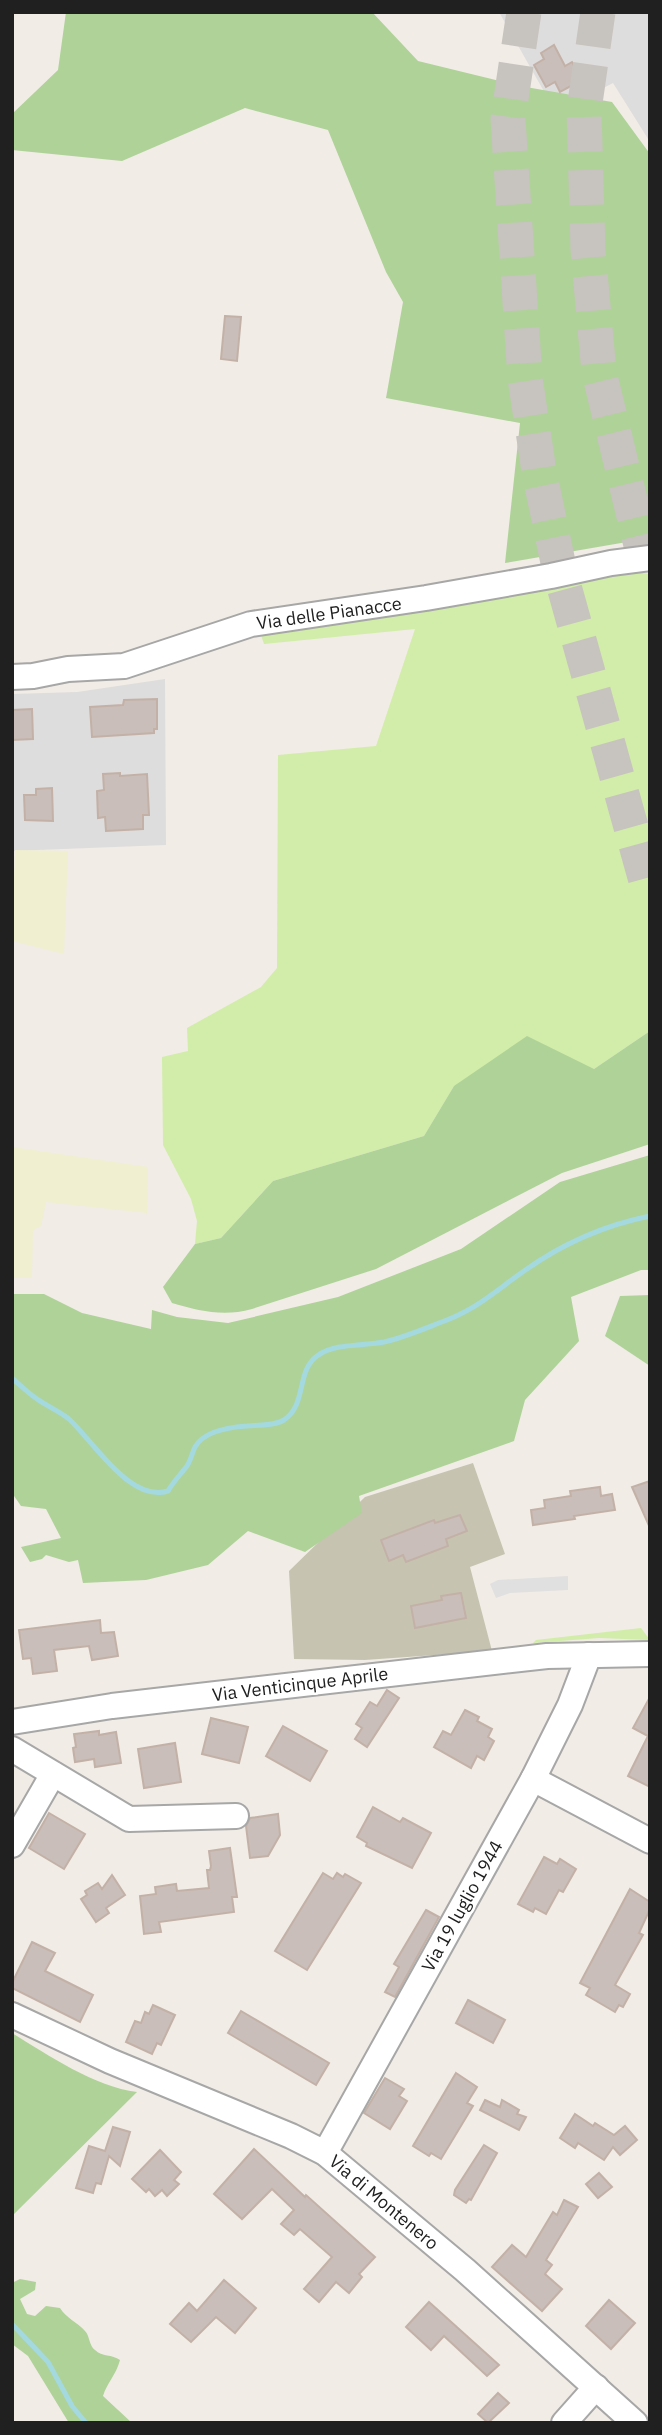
<svg xmlns="http://www.w3.org/2000/svg" width="662" height="2435" font-family="'IBM Plex Sans',sans-serif">
<style>
.residential{fill:#dedddd}
.construction{fill:#c6c4b0}
.farmland{fill:#f0efd0}
.grass{fill:#d1eda9}
.forest{fill:#afd298}
.parking{fill:#e0e0e0}
.lines{fill:none;stroke-linecap:round;stroke-linejoin:round}
.stream{stroke:#a4d9e0;stroke-width:5}
.building{fill:#c9beb9;stroke:#c3b1a7;stroke-width:2}
.highway-tunnel{stroke:#c7c3be;stroke-width:35;stroke-dasharray:35 18;stroke-linecap:butt}
.minor-casing{stroke:#a7a7a7;stroke-width:28}
.minor{stroke:#fff;stroke-width:24}
.labels{text-anchor:middle;dominant-baseline:central;stroke-width:5;stroke-linejoin:round;paint-order:stroke}
.street-label{font-size:18px;fill:#202020;stroke:#fff}
</style>
<rect width="100%" height="100%" fill="#f1ece6"/>
<!-- residential -->
<g class="residential">
<polygon points="499,12 650,12 650,142 613,83 592,94 546,95"/>
<polygon points="165,679 166,845 12,851 12,694 77,692"/>
</g>
<!-- construction -->
<polygon class="construction" points="473,1463 505,1554 470,1567 492,1651 365,1660 294,1659 289,1571 365,1497"/>
<!-- farmland -->
<g class="farmland">
<polygon points="15,850 68,851 64,954 12,941"/>
<polygon points="12,1147 148,1167 147,1213 46,1202 41,1226 33,1230 32,1278 12,1278"/>
</g>
<!-- grass -->
<g class="grass">
<polygon points="629,571 650,574 650,1031 594,1069 454,1086 424,1136 273,1181 221,1238 195,1244 197,1221 191,1199 163,1145 162,1057 188,1051 187,1028 261,987 277,968 278,755 376,746 415,629 264,644 259,629"/>
<polygon points="641,1628 650,1640 599,1638 533,1643 536,1640"/>
</g>
<!-- forest -->
<g class="forest">
<polygon points="66,12 372,12 418,61 520,86 612,102 650,154 650,538 505,563 520,423 386,398 403,302 386,272 328,130 245,108 122,161 12,150 12,114 58,70"/>
<path d="M650 1031V1144L562 1173 376 1269 252 1309C223 1317 200 1311 172 1303L163 1287 195 1244 221 1238 273 1181 424 1136 454 1086 527 1036 594 1069Z"/>
<polygon points="650,1155 650,1270 641,1270 571,1297 579,1341 525,1400 514,1441 359,1496 362,1513 305,1552 248,1531 208,1565 146,1580 83,1583 78,1560 69,1562 46,1555 42,1559 30,1562 21,1547 61,1538 46,1509 21,1506 12,1493 12,1294 44,1294 82,1313 151,1329 152,1310 177,1317 228,1323 338,1297 461,1249 560,1182"/>
<polygon points="650,1295 650,1366 605,1336 620,1296"/>
<path d="M12 2033C48 2055 95 2087 137 2092L12 2216Z"/>
<path d="M20 2279 36 2282 35 2290 20 2299 27 2314 35 2316 46 2306 60 2308C66 2318 77 2322 85 2331 90 2336 89 2346 95 2350 102 2357 112 2354 120 2360 116 2375 107 2383 103 2396L132 2423H69L28 2356 12 2344V2283Z"/>
</g>
<!-- parking -->
<polygon class="parking" points="568,1576 568,1590 510,1593 496,1598 490,1584 498,1580"/>
<g class="lines">
<!-- stream -->
<g class="stream">
<path d="M12 1378C20 1385 28 1393 37 1399 47 1406 59 1411 69 1419 93 1441 130 1503 168 1491 173 1482 180 1475 187 1466 191 1460 192 1453 195 1447 204 1431 231 1427 247 1426 258 1425 274 1426 284 1420 307 1405 296 1371 317 1356 334 1343 363 1346 384 1342 402 1338 421 1330 439 1323 476 1310 494 1292 524 1271 562 1244 605 1225 650 1216"/>
<polyline points="12,2324 48,2362 72,2406 86,2423"/>
</g>
</g>
<!-- building -->
<g class="building">
<polygon points="554,45 565,66 572,62 582,80 560,92 555,82 546,87 534,65 544,59 541,53"/>
<polygon points="225,316 241,317 237,361 221,359"/>
<polygon points="157,699 157,729 154,729 154,733 92,737 90,707 123,705 124,700"/>
<polygon points="32,709 33,739 12,740 12,710"/>
<polygon points="120,773 120,776 147,774 149,815 143,815 143,829 106,831 105,817 98,818 97,791 104,790 103,774"/>
<polygon points="52,788 53,821 25,820 24,795 36,795 36,789"/>
<polygon points="650,1481 650,1528 632,1487"/>
<polygon points="600,1487 601,1496 612,1494 615,1510 574,1516 575,1519 533,1525 531,1510 545,1508 544,1500 571,1496 570,1491"/>
<polygon points="460,1515 467,1531 446,1539 448,1546 406,1562 403,1555 389,1561 381,1540 434,1520 435,1523"/>
<polygon points="461,1593 466,1618 415,1628 411,1606 442,1600 441,1596"/>
<polygon points="100,1620 101,1633 114,1632 118,1656 92,1660 89,1646 54,1650 57,1671 33,1674 31,1658 23,1659 19,1630"/>
<polygon points="387,1690 399,1698 367,1747 355,1739 362,1728 356,1724 370,1702 377,1706"/>
<polygon points="650,1697 650,1787 628,1776 648,1736 633,1728"/>
<polygon points="465,1710 479,1717 477,1721 492,1729 488,1737 494,1741 484,1760 477,1756 471,1768 434,1747 443,1731 451,1735"/>
<polygon points="211,1718 248,1727 239,1763 202,1754"/>
<polygon points="283,1726 327,1751 310,1781 266,1756"/>
<polygon points="99,1731 99,1735 116,1732 121,1763 95,1767 94,1759 75,1762 73,1748 76,1747 74,1734"/>
<polygon points="175,1743 181,1782 144,1788 138,1749"/>
<polygon points="373,1807 400,1822 403,1818 431,1833 412,1868 366,1846 367,1843 357,1837"/>
<polygon points="49,1813 85,1834 64,1869 29,1848"/>
<polygon points="278,1814 280,1835 268,1856 250,1858 246,1826 250,1818"/>
<polygon points="230,1848 237,1897 232,1897 234,1912 159,1922 161,1932 144,1934 140,1896 156,1894 155,1887 176,1884 177,1891 209,1888 207,1870 210,1870 211,1866 209,1851"/>
<polygon points="544,1857 557,1864 560,1859 576,1869 563,1892 559,1890 546,1914 535,1908 533,1912 518,1904"/>
<polygon points="323,1873 333,1879 337,1873 343,1877 345,1874 361,1883 307,1970 275,1951"/>
<polygon points="112,1875 125,1895 106,1908 109,1913 96,1922 81,1899 87,1895 85,1891 98,1883 102,1889"/>
<polygon points="630,1889 650,1902 650,1909 639,1933 643,1935 615,1985 630,1994 623,2007 619,2005 615,2012 586,1995 590,1988 580,1983"/>
<polygon points="426,1910 439,1917 395,1997 385,1992 399,1967 394,1964"/>
<polygon points="32,1942 55,1953 45,1971 93,1995 80,2022 12,1988 12,1983"/>
<polygon points="468,2000 505,2020 493,2043 456,2023"/>
<polygon points="153,2005 175,2015 161,2045 157,2043 152,2054 126,2042 135,2021 141,2023 145,2012 149,2014"/>
<polygon points="241,2011 329,2063 316,2085 228,2033"/>
<polygon points="456,2073 477,2087 467,2103 473,2106 441,2159 431,2153 429,2156 413,2146"/>
<polygon points="385,2078 404,2089 399,2096 407,2101 390,2129 364,2113"/>
<polygon points="485,2100 500,2107 502,2100 519,2110 517,2114 526,2117 519,2130 480,2110"/>
<polygon points="575,2114 593,2126 595,2123 614,2135 625,2126 637,2140 620,2155 613,2147 604,2160 578,2143 575,2148 560,2138"/>
<polygon points="113,2127 130,2132 120,2166 109,2156 101,2184 96,2183 93,2193 76,2188 89,2146 105,2151"/>
<polygon points="484,2145 497,2153 471,2200 469,2199 466,2203 454,2195 455,2190"/>
<polygon points="254,2149 305,2197 306,2195 375,2257 359,2274 362,2277 349,2293 336,2282 319,2302 304,2289 332,2257 300,2229 294,2235 281,2224 294,2210 272,2189 242,2219 214,2194"/>
<polygon points="160,2150 181,2172 174,2180 179,2184 167,2196 162,2190 155,2196 149,2189 146,2192 132,2179"/>
<polygon points="599,2173 612,2187 598,2198 586,2184"/>
<polygon points="564,2200 578,2207 546,2260 552,2265 545,2274 562,2289 542,2311 492,2267 512,2245 526,2257 553,2212 557,2215"/>
<polygon points="224,2280 256,2308 235,2333 216,2317 191,2342 170,2324 189,2303 197,2311"/>
<polygon points="609,2300 635,2323 611,2349 586,2326"/>
<polygon points="429,2302 499,2365 487,2376 444,2336 431,2350 406,2327"/>
<polygon points="498,2393 509,2403 488,2423 478,2414"/>
</g>
<g class="lines">
<!-- highway-tunnel -->
<g class="highway-tunnel">
<polyline points="524,12 508,119 525,378 539,471 560,572 650,895"/>
<polyline points="598,12 584,110 588,250 599,372 650,582"/>
</g>
<!-- minor casing -->
<g class="minor-casing">
<g id="minor">
<polyline points="12,677 33,676 68,669 124,666 251,624 426,598 551,576 611,563 650,558"/>
<polyline points="12,1722 112,1706 547,1656 650,1654"/>
<polyline points="12,1749 129,1819 236,1816"/>
<polyline points="533,1779 650,1841"/>
<polyline points="12,1845 53,1774"/>
<polyline points="12,2015 110,2061 291,2136 325,2153 465,2270 635,2423"/>
<polyline points="325,2153 533,1779 570,1705 589,1655"/>
<polyline points="564,2423 596,2387"/>
</g>
</g>
<!-- minor -->
<use href="#minor" class="minor"/>
</g>
<g class="labels">
<!-- street labels -->
<g class="street-label">
<text transform="translate(329 613) rotate(-8)">Via delle Pianacce</text>
<text transform="translate(300 1684) rotate(-7)">Via Venticinque Aprile</text>
<text transform="translate(462 1906) rotate(-61)">Via 19 luglio 1944</text>
<text transform="translate(384 2202) rotate(40)">Via di Montenero</text>
</g>
</g>
<!-- border -->
<rect width="662" height="2435" fill="none" stroke="#202020" stroke-width="28"/>
</svg>
